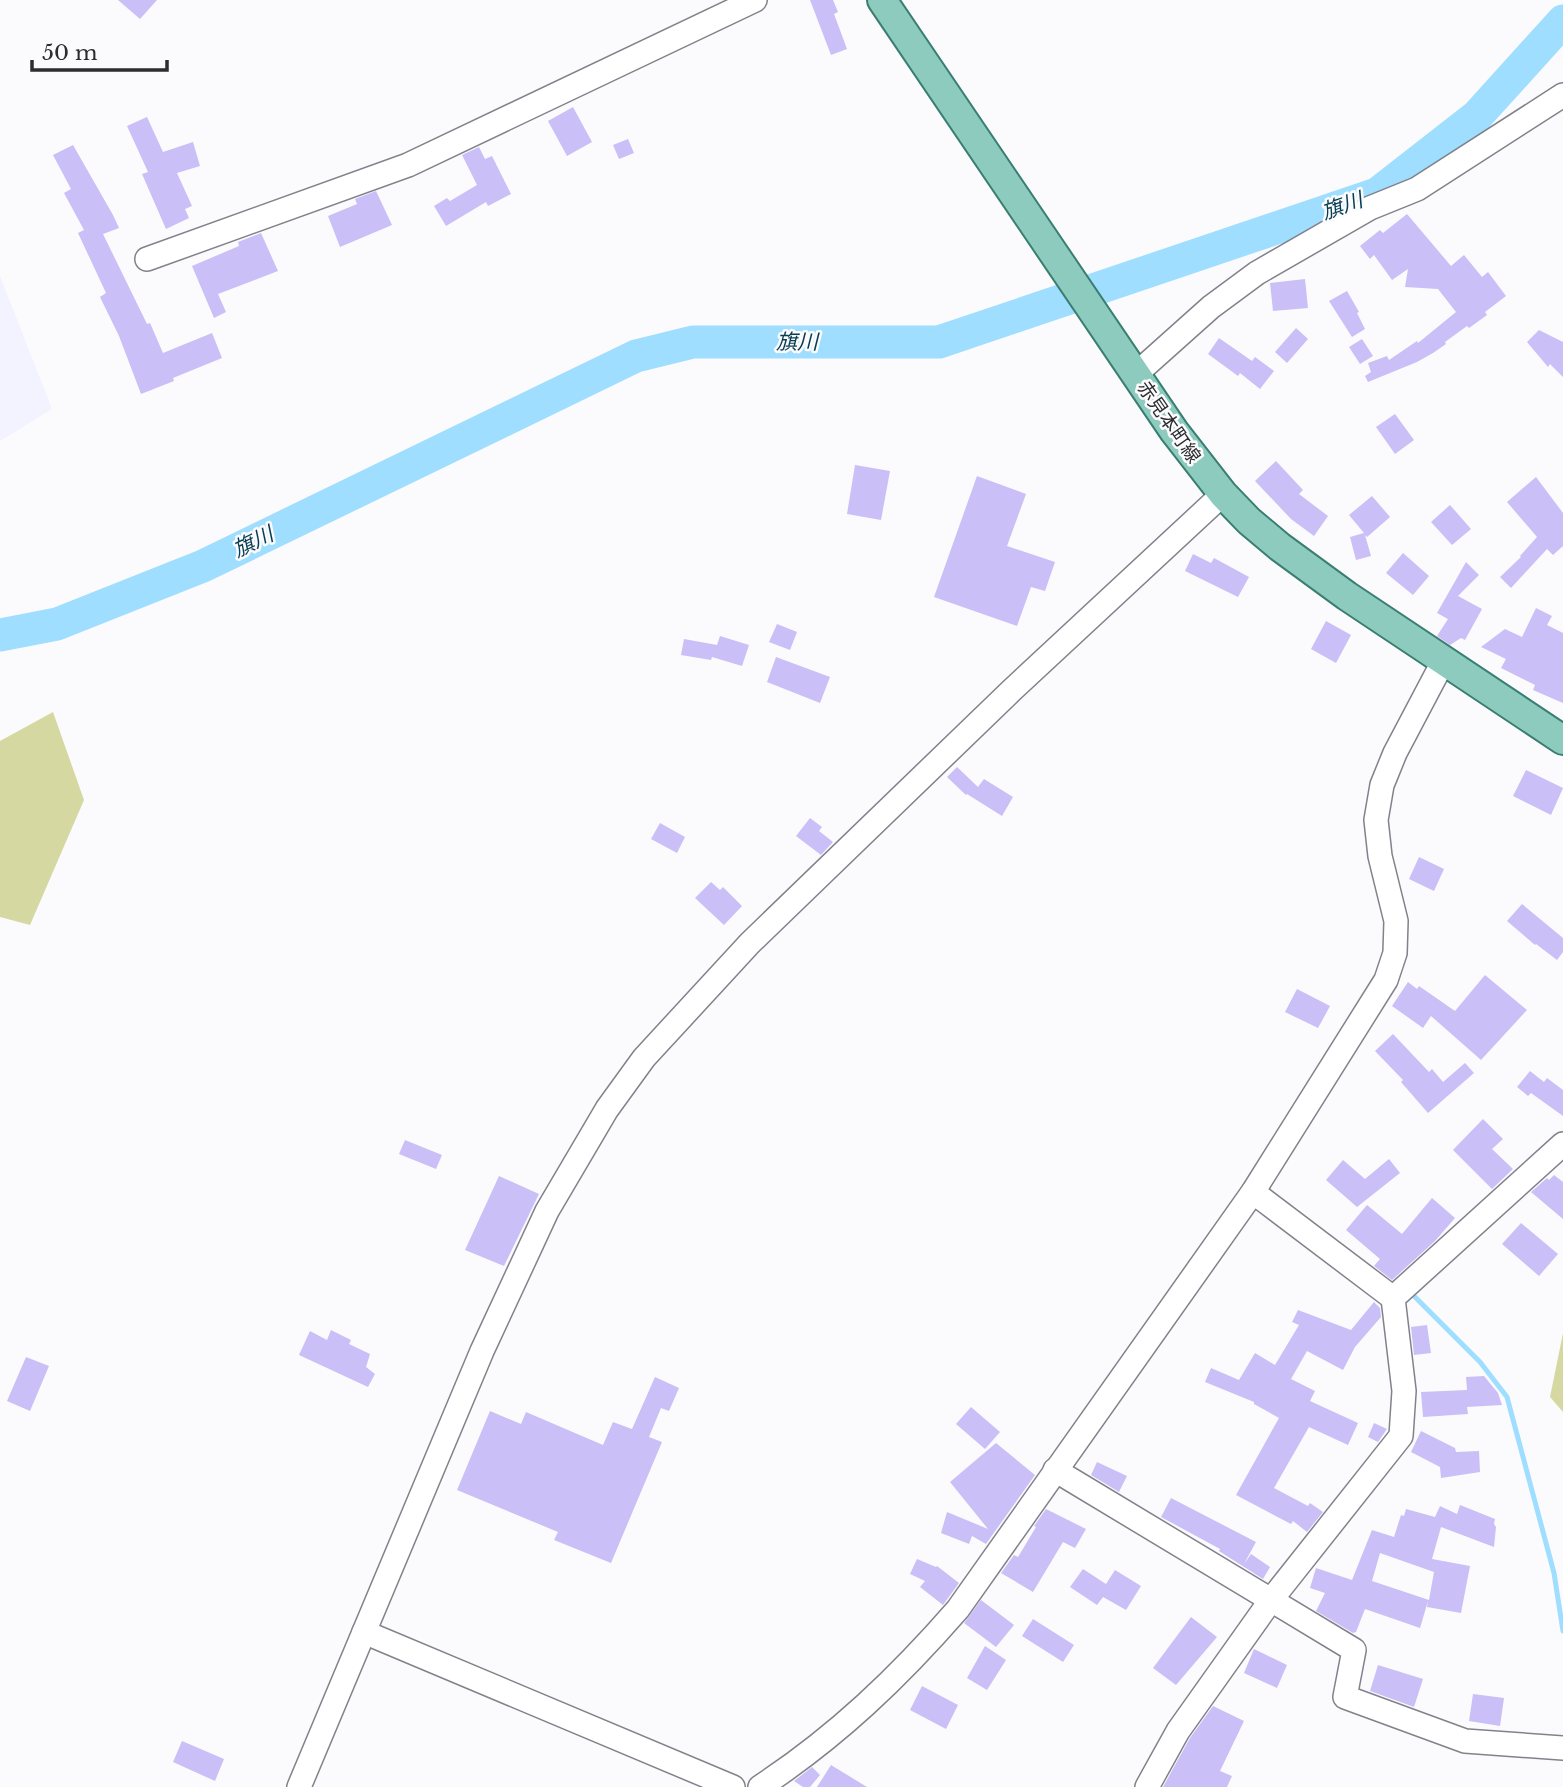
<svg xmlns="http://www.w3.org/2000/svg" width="1563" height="1787" font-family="'Libre Baskerville','Noto Sans JP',serif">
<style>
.built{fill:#f2f3fe}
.green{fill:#d5d8a0}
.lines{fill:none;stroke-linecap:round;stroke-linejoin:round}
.stream{stroke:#a0deff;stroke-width:5}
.river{stroke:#a0deff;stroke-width:33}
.building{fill:#cabff6;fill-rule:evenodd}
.minor-casing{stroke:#81828b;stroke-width:26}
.major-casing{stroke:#3a7e72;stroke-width:32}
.minor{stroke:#fff;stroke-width:23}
.major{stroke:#8ecbbf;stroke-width:28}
.labels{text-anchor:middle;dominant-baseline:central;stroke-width:5;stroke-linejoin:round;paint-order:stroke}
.street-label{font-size:19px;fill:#2c2d30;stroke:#fbfbfd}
.water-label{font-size:21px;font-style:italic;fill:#063c52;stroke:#fbfbfd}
</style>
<rect width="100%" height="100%" fill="#fbfbfd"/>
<!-- built -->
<polygon class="built" points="0,276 52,409 0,441"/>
<!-- green -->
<g class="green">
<polygon points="53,712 84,800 30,925 0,917 0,741"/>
<polygon points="1563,1333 1563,1412 1550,1397"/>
</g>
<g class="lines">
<!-- stream -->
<polyline class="stream" points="1414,1296 1480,1362 1507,1397 1554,1573 1563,1631"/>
<!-- river -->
<polyline class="river" points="0,635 57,624 203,566 636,356 693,342 939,342 1377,194 1477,116 1563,21"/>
</g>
<!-- building -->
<g class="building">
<polygon points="118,0 157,0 140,19"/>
<polygon points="810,0 833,0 838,12 834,14 847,49 831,55"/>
<polygon points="573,107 592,142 567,156 548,121"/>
<polygon points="147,117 163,152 193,142 200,166 177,173 192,206 185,209 189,218 166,229 142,174 148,172 127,126"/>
<polygon points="628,139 634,153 619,159 613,145"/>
<polygon points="73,145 113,215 119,228 103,234 147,324 150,323 163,353 212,333 222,358 173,378 174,381 141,394 119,336 100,297 106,293 78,233 84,230 64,193 71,189 53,155"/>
<polygon points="479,147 485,159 492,156 511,194 488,206 486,202 446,226 434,206 447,198 450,201 477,185 462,155"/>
<polygon points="376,191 392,225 340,247 328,216 357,204 355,199"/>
<polygon points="1407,214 1451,266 1464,255 1482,277 1488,272 1506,296 1485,312 1487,315 1469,328 1467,326 1445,342 1446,344 1433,353 1417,362 1368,382 1365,376 1371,372 1368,363 1387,356 1389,360 1417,341 1418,343 1456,312 1438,289 1405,287 1408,269 1392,280 1374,255 1370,259 1360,246 1380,230 1383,233"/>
<polygon points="261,233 278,271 218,294 226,312 214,318 192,266 239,246 238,242"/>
<polygon points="1305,279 1308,308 1273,311 1270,283"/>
<polygon points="1347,291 1359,312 1357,313 1365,329 1352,337 1329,301"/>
<polygon points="1296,328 1308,339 1287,363 1275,352"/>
<polygon points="1539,330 1563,342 1563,377 1550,364 1548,367 1527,342"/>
<polygon points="1219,338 1252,361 1255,357 1274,371 1260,389 1240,373 1238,376 1208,354"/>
<polygon points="1362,339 1373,356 1360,364 1349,347"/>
<polygon points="1395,414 1414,440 1395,454 1376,427"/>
<polygon points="1276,461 1303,490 1299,494 1328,516 1314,536 1291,519 1255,481"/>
<polygon points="855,465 890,471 881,520 847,514"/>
<polygon points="977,476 1026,494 1007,546 1055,562 1045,591 1031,587 1017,626 934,597"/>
<polygon points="1536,477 1563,513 1563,546 1553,555 1547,549 1511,588 1500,577 1521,557 1520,556 1537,537 1507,502"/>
<polygon points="1372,496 1390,517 1367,537 1365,535 1371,556 1356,560 1350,537 1364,533 1349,515"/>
<polygon points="1450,505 1471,529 1452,545 1431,522"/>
<polygon points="1403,553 1429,576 1413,595 1386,573"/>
<polygon points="1193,554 1211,563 1214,558 1249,577 1238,597 1185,571"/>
<polygon points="1466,562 1479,575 1458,596 1482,609 1465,640 1461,638 1450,645 1437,636 1448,619 1437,613"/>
<polygon points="1536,608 1552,616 1547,625 1563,633 1563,703 1533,690 1535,685 1501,668 1506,659 1481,647 1505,629 1522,637"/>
<polygon points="1326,621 1351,635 1336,663 1311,649"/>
<polygon points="777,624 797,632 790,650 769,642"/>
<polygon points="720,636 749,645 742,666 712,657 711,660 681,655 684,639 717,645"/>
<polygon points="776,657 830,677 820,703 767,682"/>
<polygon points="957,767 978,787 984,779 1013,797 1002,816 967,794 966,795 947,777"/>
<polygon points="1526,770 1563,788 1551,815 1513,796"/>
<polygon points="810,818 822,827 819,831 833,842 821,855 796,836"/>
<polygon points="660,823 685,837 677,853 651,839"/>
<polygon points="1419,857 1444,869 1434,891 1409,879"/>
<polygon points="711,882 720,890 723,887 742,906 724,925 695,898"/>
<polygon points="1522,904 1563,938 1563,952 1557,960 1536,944 1535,945 1507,921"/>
<polygon points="1485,975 1527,1010 1481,1060 1431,1016 1423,1028 1392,1006 1408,982 1417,989 1419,986 1455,1011"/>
<polygon points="1297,989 1330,1006 1318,1028 1285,1012"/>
<polygon points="1393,1034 1429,1072 1432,1069 1443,1082 1465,1063 1474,1073 1428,1113 1401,1082 1403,1080 1375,1051"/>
<polygon points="1530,1071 1544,1082 1547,1078 1563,1090 1563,1116 1531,1093 1528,1096 1517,1087"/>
<polygon points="1483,1119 1503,1139 1492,1149 1513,1169 1492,1189 1453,1150"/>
<polygon points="405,1140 442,1155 436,1169 399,1154"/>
<polygon points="1389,1159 1400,1173 1357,1207 1326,1180 1343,1160 1365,1179"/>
<polygon points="1554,1175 1563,1182 1563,1219 1531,1192 1547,1178 1549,1180"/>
<polygon points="499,1176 539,1194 504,1266 465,1250"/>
<polygon points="1432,1198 1455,1218 1435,1241 1392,1280 1374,1266 1380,1259 1346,1230 1367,1205 1402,1234"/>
<polygon points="1521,1223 1558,1254 1539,1276 1502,1244"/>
<polygon points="1374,1302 1380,1308 1381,1317 1355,1347 1343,1370 1307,1351 1291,1379 1315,1391 1310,1401 1358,1423 1348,1445 1309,1427 1274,1488 1308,1506 1310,1503 1323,1512 1307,1532 1293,1521 1291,1524 1236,1495 1279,1418 1254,1404 1254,1402 1205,1382 1211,1368 1239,1380 1255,1353 1275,1365 1299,1325 1292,1322 1298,1310 1351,1330"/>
<polygon points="1427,1325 1431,1353 1414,1355 1411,1327"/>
<polygon points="331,1330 351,1340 349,1344 370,1354 366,1367 375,1374 368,1387 299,1355 310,1331 327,1340"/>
<polygon points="26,1357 49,1366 30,1411 7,1401"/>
<polygon points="1484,1376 1498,1393 1502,1405 1467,1407 1468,1414 1423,1417 1421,1392 1467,1390 1466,1377"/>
<polygon points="655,1377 679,1388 669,1411 661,1408 649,1437 662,1442 611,1563 554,1540 558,1532 457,1490 490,1411 521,1424 526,1412 603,1445 613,1422 632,1429"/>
<polygon points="971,1407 1000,1432 985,1449 956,1424"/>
<polygon points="1374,1423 1387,1429 1378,1442 1368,1437"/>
<polygon points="1421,1431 1455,1448 1456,1452 1479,1451 1480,1472 1441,1478 1440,1467 1411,1452"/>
<polygon points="996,1443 1035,1475 986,1544 972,1536 969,1544 941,1533 947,1512 988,1529 950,1482"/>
<polygon points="1097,1462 1127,1476 1119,1492 1091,1475"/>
<polygon points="1171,1498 1256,1542 1244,1564 1251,1554 1270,1567 1263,1579 1219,1551 1220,1549 1161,1517"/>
<path d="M1460 1505 1495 1519 1494 1524 1496 1527 1494 1547 1441 1527 1432 1559 1470 1566 1461 1613 1427 1607 1428 1601 1420 1628 1365 1609 1356 1632 1353 1633 1316 1611 1325 1593 1310 1588 1316 1568 1352 1580 1372 1530 1394 1537 1401 1515 1404 1516 1406 1509 1435 1517 1440 1506 1457 1514ZM1380 1553 1434 1572 1429 1600 1372 1581Z"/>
<polygon points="1046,1509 1086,1529 1075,1548 1063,1542 1033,1592 1001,1573 1014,1555 1018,1557 1036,1527 1034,1526"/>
<polygon points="917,1559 936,1567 937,1566 959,1583 943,1605 920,1587 925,1581 910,1574"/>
<polygon points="1083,1569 1106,1584 1115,1570 1141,1586 1126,1610 1103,1597 1097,1605 1070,1587"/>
<polygon points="981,1600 1014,1625 996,1647 964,1623"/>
<polygon points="1191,1617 1217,1637 1176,1685 1153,1668"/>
<polygon points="1033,1619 1074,1645 1063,1662 1022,1636"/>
<polygon points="985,1646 1006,1660 987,1690 967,1678"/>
<polygon points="1254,1649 1287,1665 1277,1688 1244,1673"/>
<polygon points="1378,1665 1423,1679 1414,1707 1370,1691"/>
<polygon points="922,1686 958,1705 946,1729 910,1710"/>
<polygon points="1473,1694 1504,1698 1500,1726 1469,1721"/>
<polygon points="1213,1706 1244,1721 1220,1771 1232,1776 1227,1787 1163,1787 1190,1738"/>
<polygon points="182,1741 224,1759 215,1781 173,1762"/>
<polygon points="831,1765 867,1787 817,1787"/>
<polygon points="812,1767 820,1775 810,1787 803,1787 794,1781"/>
</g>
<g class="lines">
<!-- minor casing -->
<g class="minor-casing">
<g id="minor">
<polyline points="147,259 408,165 755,0"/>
<polyline points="1136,374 1211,307 1257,273 1370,208 1417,189 1563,95"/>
<polyline points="1253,1192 1393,1298"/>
<polyline points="1055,1470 1354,1650 1345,1697 1465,1741 1563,1748"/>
<polyline points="364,1632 733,1787"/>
<polyline points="299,1787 482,1351 547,1211 607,1109 644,1058 750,943 1012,690 1223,494"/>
<path d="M760 1787C836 1737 898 1678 958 1609L1253 1192 1386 980 1395 953 1396 921 1380 856 1376 820 1382 785 1395 753 1444 660"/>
<polyline points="1147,1787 1178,1731 1271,1600 1401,1436 1404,1391 1393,1298 1563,1144"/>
</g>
</g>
<!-- major casing -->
<g class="major-casing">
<polyline id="major" points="882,0 1174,431 1223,494 1249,521 1280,547 1347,596 1563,740"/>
</g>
<!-- minor -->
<use href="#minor" class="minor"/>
<!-- major -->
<use href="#major" class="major"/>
</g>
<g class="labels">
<!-- street labels -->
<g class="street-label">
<text transform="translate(1169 422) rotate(55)">赤見本町線</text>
</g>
<!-- water labels -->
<g class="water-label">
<text transform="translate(1342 206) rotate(-19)">旗川</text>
<text x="797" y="342">旗川</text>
<text transform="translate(253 542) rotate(-26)">旗川</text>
</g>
</g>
<!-- scale -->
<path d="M32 60v10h135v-10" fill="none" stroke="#2c2d30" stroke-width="3.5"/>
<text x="42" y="60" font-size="21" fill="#2c2d30" stroke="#fbfbfd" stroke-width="5" paint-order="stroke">50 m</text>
</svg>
